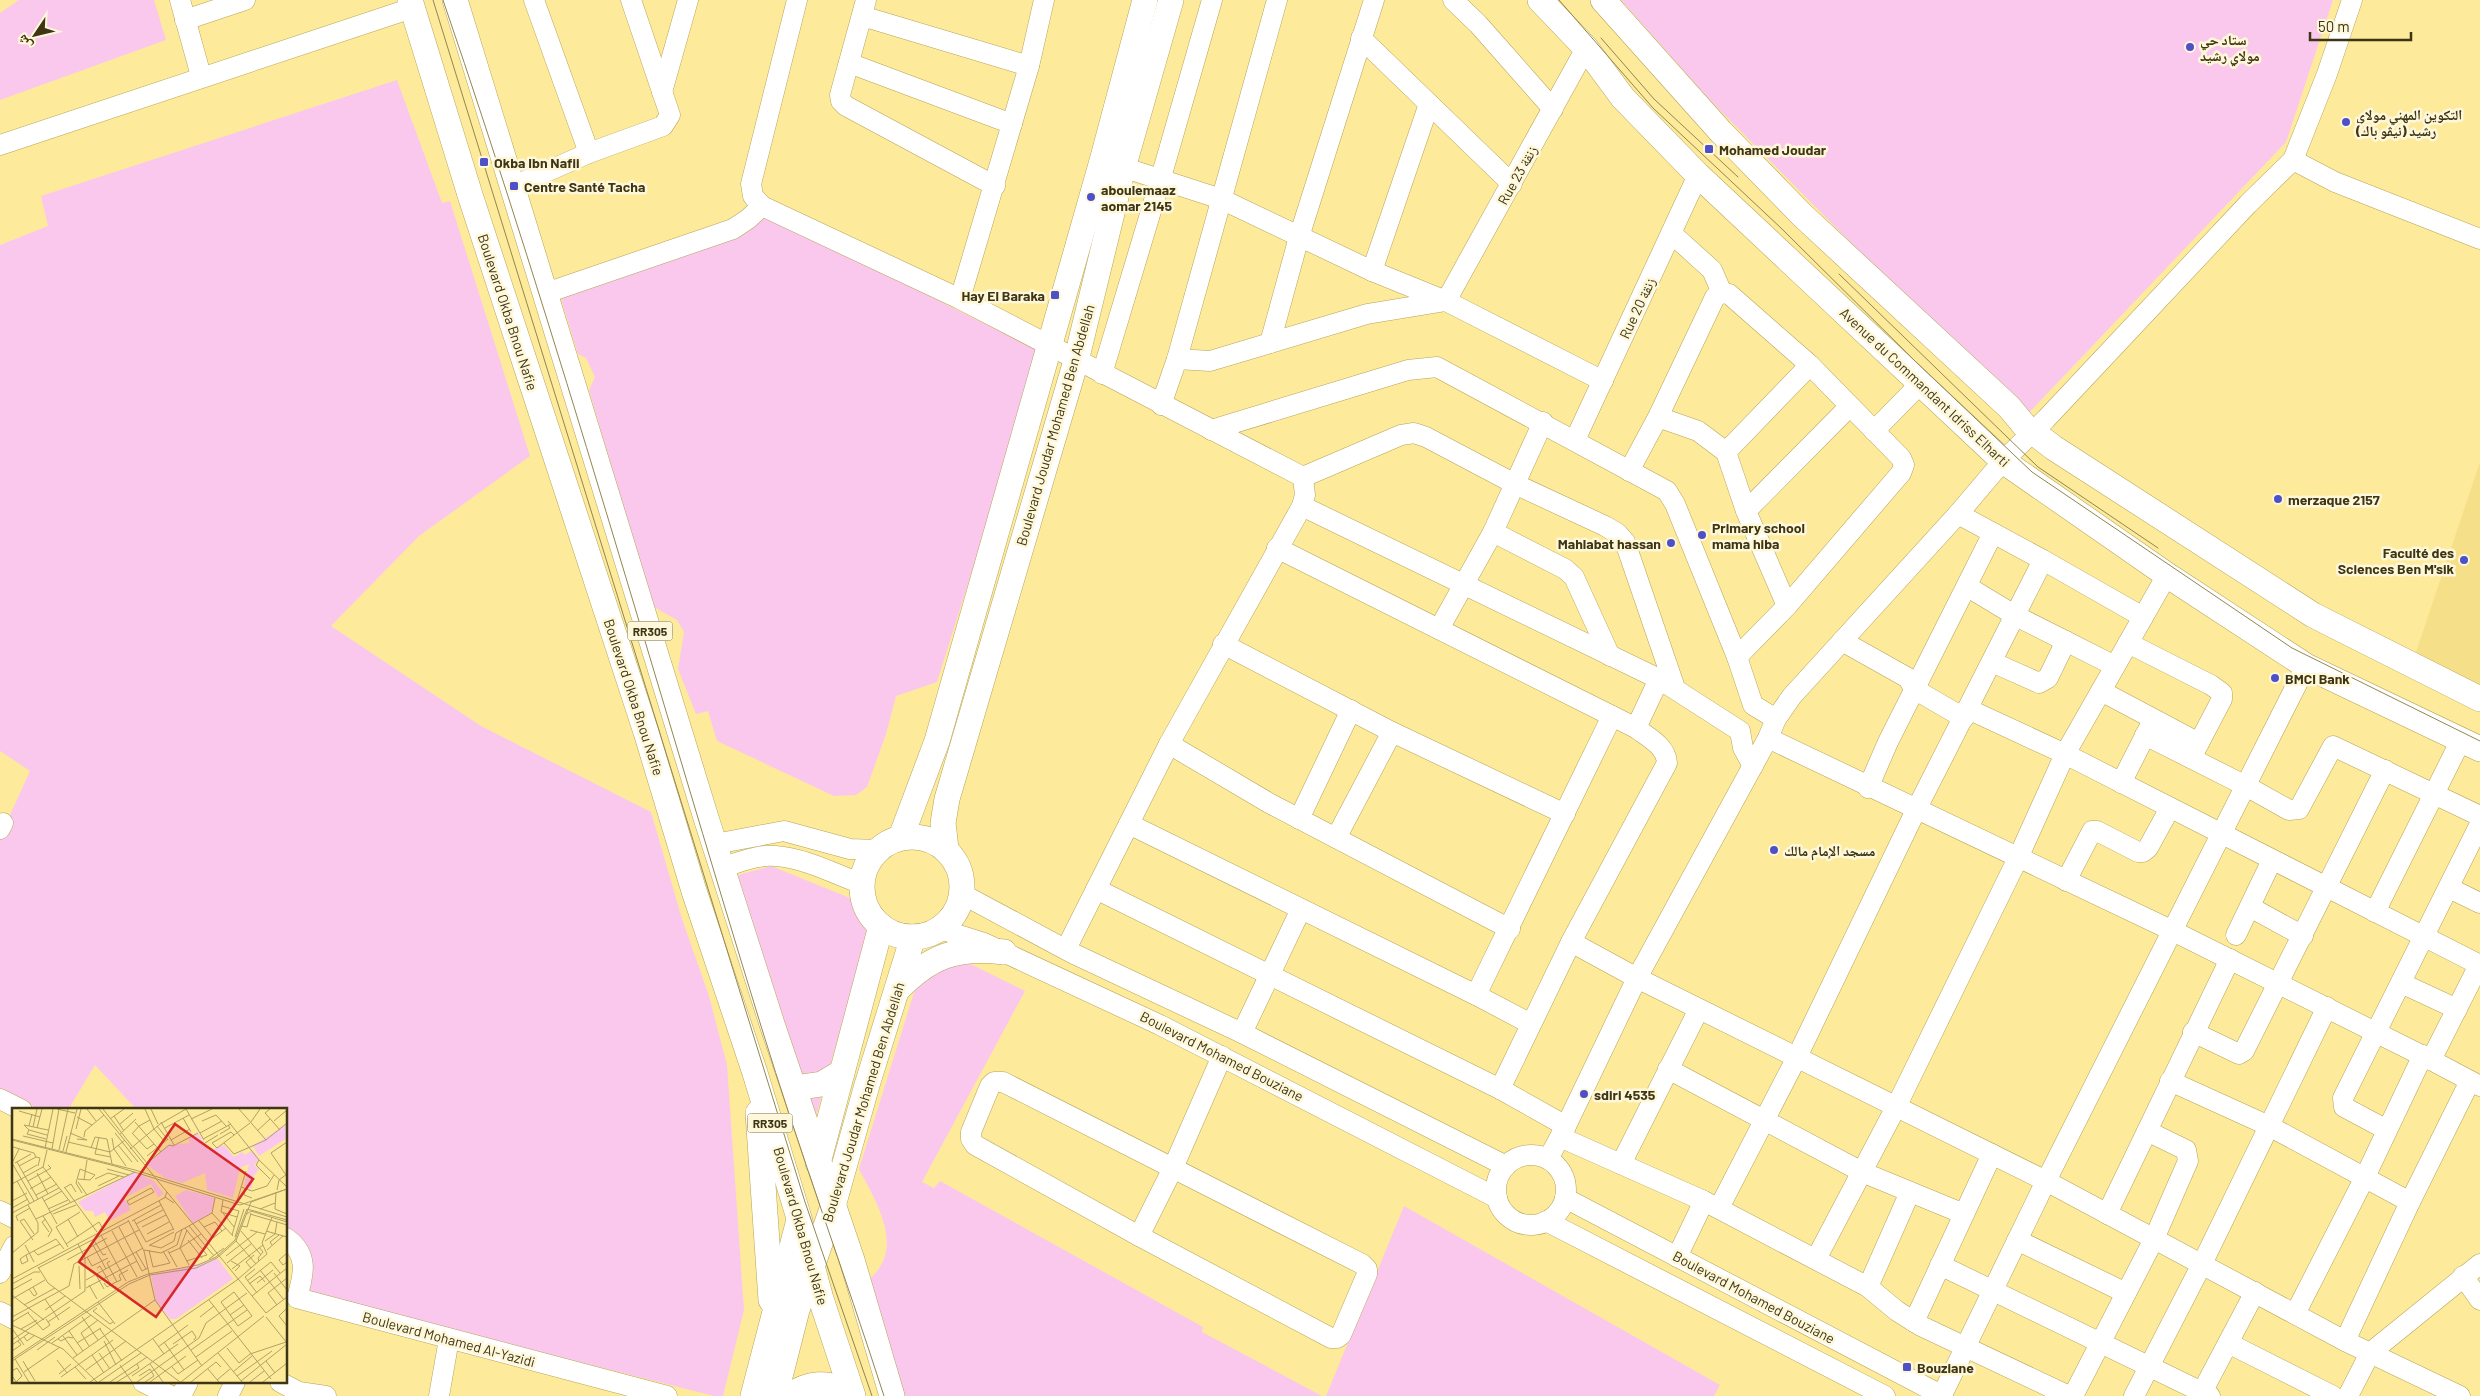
<svg xmlns="http://www.w3.org/2000/svg" width="2480" height="1396" font-family="Barlow,'Noto Naskh Arabic',sans-serif">
<style>
.built{fill:#f5e089}
.green{fill:#fbc8ed}
.lines{fill:none;stroke-linecap:round;stroke-linejoin:round}
.minor-casing{stroke:#b6a457;stroke-width:21}
.major-casing{stroke:#b6a457;stroke-width:26}
.minor{stroke:#fff;stroke-width:20}
.major{stroke:#fff;stroke-width:25}
.tram{stroke:#938650;stroke-width:1}
.poi-dot{fill:#4d50c6;stroke:#fef7d9;stroke-width:2}
.labels{text-anchor:middle;dominant-baseline:central;stroke-width:5;stroke-linejoin:round;paint-order:stroke}
.shield{fill:#fef7d9;stroke:#776f4f;stroke-width:1}
.shield-label{font-size:12px;font-weight:bold;fill:#3d3514}
.poi-label{font-size:14px;font-weight:bold;fill:#3d3514;stroke:#fef7d9;text-anchor:start}
.street-label{font-size:14px;fill:#3d3514;stroke:#fef7d9}
.inset-road{fill:none;stroke:#b0a265;stroke-width:1}
.view{fill:#d62828;fill-opacity:0.15;stroke:#d62828;stroke-width:2.5}
.inset-edge{fill:none;stroke:#3d3514;stroke-width:2.5}
</style>
<rect width="100%" height="100%" fill="#fdea9b"/>
<!-- built -->
<polygon class="built" points="2480,462 2480,685 2414,658"/>
<!-- green -->
<g class="green">
<polygon points="19,0 154,0 166,40 0,100 0,13"/>
<polygon points="1621,0 2333,0 2286,142 2024,418 1709,99"/>
<polygon points="397,80 442,203 450,201 530,456 419,536 331,626 481,726 651,812 682,919 709,996 727,1065 744,1310 723,1396 714,1396 305,1293 286,1234 286,1110 137,1110 95,1065 68,1110 41,1110 0,1091 0,837 30,771 0,751 0,245 48,226 41,196"/>
<polygon points="766,214 1041,352 937,682 896,696 886,734 867,787 856,795 834,796 717,741 708,711 696,714 678,669 684,632 677,620 652,606 589,390 595,377 586,358 578,354 561,299"/>
<polygon points="771,866 850,898 867,933 813,1127 731,877"/>
<path d="M938 948 1025 991 922 1182 934 1188 940 1181 1203 1327 1202 1332 1322 1396H897L863 1284C908 1253 879 1207 859 1169L926 954Z"/>
<polygon points="1404,1206 1720,1385 1714,1396 1326,1396"/>
</g>
<g class="lines">
<!-- minor casing -->
<g class="minor-casing">
<g id="minor">
<polyline points="180,0 201,76"/>
<polyline points="534,0 589,153"/>
<polyline points="797,0 751,184 753,196 762,206 960,299 1303,477 1401,435 1414,433 1426,437 1515,484 1605,526 1617,533 1625,542 1675,688"/>
<polyline points="866,0 840,95 841,101 846,106 995,186"/>
<polyline points="1453,0 1478,24 1553,109"/>
<polyline points="862,16 1029,66"/>
<polyline points="185,20 245,0"/>
<polyline points="1361,38 1512,184"/>
<polyline points="849,63 1012,124"/>
<polyline points="662,92 688,0"/>
<polyline points="0,145 412,8"/>
<polyline points="2293,160 2335,182 2480,239"/>
<polyline points="1110,163 1221,199 1372,271 1446,301 1586,48"/>
<polyline points="514,186 589,153 663,126 670,115 631,0"/>
<polyline points="1671,233 1712,270 1722,293"/>
<polyline points="1372,271 1429,104"/>
<polyline points="546,293 733,229 748,219 762,206"/>
<polyline points="960,299 1029,66 1044,0"/>
<polyline points="1270,343 1299,237 1374,0"/>
<polyline points="1177,359 1210,361 1367,314 1446,301 1603,381"/>
<polyline points="1102,374 1160,181 1212,0"/>
<polyline points="1161,405 1177,359 1277,0"/>
<polyline points="1658,417 1698,431 1726,452 1746,511 1787,606"/>
<polyline points="1211,430 1408,370 1437,367 1667,491 1675,504 1737,657 1753,705 1776,719"/>
<polyline points="1874,431 1921,383"/>
<polyline points="1575,440 1698,175"/>
<polyline points="1726,452 1810,365"/>
<polyline points="1629,471 1658,417 1715,297 1722,293 1729,294 1810,365 1901,458 1904,465 1901,473 1787,606 1737,657"/>
<polyline points="1302,506 1659,679 1740,731 1743,748 1753,766"/>
<polyline points="1746,511 1850,406"/>
<polyline points="1493,532 1565,569 1574,577 1610,656"/>
<path d="M1277 548 1636 728C1649 738 1666 746 1667 763L1571 942 1500 1089"/>
<polyline points="2043,560 2143,617"/>
<polyline points="1968,587 2016,616 2115,666"/>
<polyline points="1439,629 1493,532 1543,422"/>
<polyline points="1842,641 1908,678 1914,689 1964,718"/>
<polyline points="2128,643 2211,685 2222,693 2222,699 2191,758"/>
<polyline points="1223,644 1392,732 1565,814"/>
<polyline points="1992,662 2039,683 2048,678 2066,641"/>
<polyline points="2101,691 2199,743"/>
<polyline points="1968,709 2065,754 2480,965"/>
<polyline points="1636,728 1659,679"/>
<polyline points="2145,735 2246,786 2289,810 2299,809 2333,746 2480,816"/>
<polyline points="1768,738 2173,931 2431,1060 2480,1086"/>
<polyline points="1169,744 1269,803 1510,929"/>
<polyline points="2121,783 2151,724"/>
<polyline points="1868,788 1888,742 1993,533"/>
<polyline points="1299,819 1351,710"/>
<polyline points="1129,824 1476,995 1531,1024"/>
<polyline points="0,829 3,823"/>
<polyline points="1336,838 1392,732"/>
<polyline points="715,844 784,831 850,849 877,850"/>
<path d="M722 867C739 863 758 854 776 856 804 858 835 874 862 884"/>
<polyline points="2066,881 2092,831 2097,831 2138,852 2143,852 2148,848 2170,808"/>
<polyline points="2449,888 2480,903"/>
<polyline points="1096,889 1500,1089 1566,1126"/>
<polyline points="962,894 1072,953 1242,1033 1506,1166"/>
<polyline points="2250,907 2303,936"/>
<polyline points="2375,912 2461,740"/>
<polyline points="940,929 984,943 1160,1025 1497,1198"/>
<polyline points="2236,935 2272,860"/>
<polyline points="1571,942 1637,978 2046,1181 2345,1341 2460,1396"/>
<polyline points="1066,949 1169,744 1302,506 1305,495 1303,477"/>
<polyline points="2401,983 2457,1009"/>
<polyline points="1476,995 1612,716"/>
<polyline points="2193,1032 2239,1054 2244,1051 2385,770"/>
<polyline points="1242,1033 1301,909"/>
<polyline points="2431,1060 2479,965"/>
<polyline points="1668,1069 1862,1172 1964,1214"/>
<polyline points="2170,1081 2269,1126 2410,1202 2345,1341"/>
<polygon points="994,1082 1003,1082 1362,1264 1367,1269 1367,1274 1341,1335 1337,1338 1331,1338 1139,1236 975,1145 971,1139 971,1132 990,1086"/>
<polyline points="0,1099 22,1110"/>
<polyline points="2387,1130 2344,1107 2343,1098 2480,824"/>
<polyline points="1560,1137 1704,1201 1868,1287 1897,1311 1921,1326 2069,1396"/>
<circle cx="1531" cy="1190" r="35"/>
<polyline points="1548,1159 1566,1126 1637,978 1768,738 1776,719 1792,696 1958,514 2003,461 2046,419 2248,204 2293,160 2327,74 2352,0"/>
<polyline points="1621,1164 1699,1009"/>
<polyline points="1565,1198 1943,1396"/>
<polyline points="2410,1202 2470,1081"/>
<polyline points="1719,1208 1797,1057 1916,810 2043,560 1958,514"/>
<polyline points="0,1211 14,1218"/>
<polyline points="2107,1214 2230,959"/>
<polyline points="1546,1221 1885,1396"/>
<polyline points="1139,1236 1173,1168 1222,1056"/>
<path d="M286 1238C309 1254 304 1274 297 1298"/>
<polyline points="2017,1240 2126,1293"/>
<polyline points="1677,1257 1704,1201"/>
<polyline points="1816,1259 1896,1107 2018,858 2065,754 2167,575"/>
<polyline points="1940,1265 2210,1396"/>
<polyline points="0,1273 14,1246"/>
<polyline points="2463,1276 2480,1300"/>
<polyline points="1868,1287 1910,1192"/>
<polyline points="297,1298 667,1396"/>
<polyline points="0,1312 14,1319"/>
<polyline points="2295,1314 2365,1177 2423,1055"/>
<polyline points="1914,1322 1992,1154"/>
<polyline points="2228,1343 2333,1396"/>
<polyline points="143,1382 171,1396"/>
<polyline points="280,1382 299,1392 326,1396"/>
<polyline points="1942,1395 2046,1181 2306,666"/>
<polyline points="181,1396 188,1382"/>
<polyline points="228,1396 235,1382"/>
<polyline points="439,1396 449,1339"/>
<polyline points="2073,1396 2154,1239 2188,1161 2186,1150 2147,1131"/>
<polyline points="2134,1396 2202,1264 2327,1007"/>
<polyline points="2200,1396 2255,1292"/>
<polyline points="2348,1396 2370,1353 2480,1264"/>
</g>
</g>
<!-- major casing -->
<g class="major-casing">
<g id="major">
<polyline points="410,0 471,198 646,732 694,891 755,1073 799,1218 821,1299 853,1396"/>
<polyline points="455,0 707,821 772,1024 852,1260 892,1396"/>
<polyline points="1540,0 1586,48 1623,98 1698,175 2003,461 2167,575 2306,666 2480,749"/>
<polyline points="1603,0 1721,132 1802,215 2009,407 2024,425 2054,448 2313,615 2480,699"/>
<circle cx="912" cy="887" r="50"/>
<polyline points="901,837 937,741 1102,161 1145,0"/>
<polyline points="946,849 943,823 947,799 1076,361 1123,168 1171,0"/>
<path d="M897 990C930 956 957 946 1004 952"/>
<polyline points="794,1088 822,1084 842,1072"/>
<polyline points="758,1113 771,1300"/>
<polyline points="818,1163 881,926"/>
<polyline points="753,1396 799,1220"/>
<polyline points="775,1396 797,1310 833,1206 867,1085 913,937"/>
<path d="M789 1396C806 1384 831 1378 847 1396"/>
</g>
</g>
<!-- minor -->
<use href="#minor" class="minor"/>
<!-- major -->
<use href="#major" class="major"/>
<!-- tram -->
<g class="tram">
<polyline points="433,0 805,1202 872,1396"/>
<path d="M443 0C559 339 656 684 761 1026 799 1150 844 1272 884 1396"/>
<polyline points="1559,0 1653,108 1781,228 1916,362 2032,472 2292,648 2480,741"/>
<polyline points="1601,38 1654,99 1738,177"/>
<polyline points="1839,274 2038,467 2158,548"/>
</g>
</g>
<!-- markers -->
<g class="poi-dot">
<circle cx="2190" cy="47" r="5"/>
<circle cx="2346" cy="122" r="5"/>
<rect x="1704" y="144" width="10" height="10" rx="2.5"/>
<rect x="479" y="157" width="10" height="10" rx="2.5"/>
<rect x="509" y="181" width="10" height="10" rx="2.5"/>
<circle cx="1091" cy="197" r="5"/>
<rect x="1050" y="290" width="10" height="10" rx="2.5"/>
<circle cx="2278" cy="499" r="5"/>
<circle cx="1702" cy="535" r="5"/>
<circle cx="1671" cy="543" r="5"/>
<circle cx="2464" cy="560" r="5"/>
<circle cx="2275" cy="678" r="5"/>
<circle cx="1774" cy="850" r="5"/>
<circle cx="1584" cy="1094" r="5"/>
<rect x="1902" y="1362" width="10" height="10" rx="2.5"/>
</g>
<g class="labels">
<!-- shield labels -->
<g class="shield">
<rect x="627.5" y="621.5" width="45" height="19" rx="4"/>
<rect x="747.5" y="1113.5" width="45" height="19" rx="4"/>
</g>
<g class="shield-label">
<text x="650" y="631">RR305</text>
<text x="770" y="1123">RR305</text>
</g>
<!-- poi labels -->
<g class="poi-label">
<text x="2200" y="39">ستاد حي<tspan x="2200" dy="16">مولاي رشيد</tspan></text>
<text x="2356" y="114">التكوين المهني مولاي<tspan x="2356" dy="16">رشيد (نيڤو باك)</tspan></text>
<text x="1719" y="149">Mohamed Joudar</text>
<text x="494" y="162">Okba Ibn Nafii</text>
<text x="524" y="186">Centre Santé Tacha</text>
<text x="1101" y="189">aboulemaaz<tspan x="1101" dy="16">aomar 2145</tspan></text>
<text x="1045" y="295" text-anchor="end">Hay El Baraka</text>
<text x="2288" y="499">merzaque 2157</text>
<text x="1712" y="527">Primary school<tspan x="1712" dy="16">mama hiba</tspan></text>
<text x="1661" y="543" text-anchor="end">Mahlabat hassan</text>
<text x="2454" y="552" text-anchor="end">Faculté des<tspan x="2454" dy="16">Sciences Ben M'sik</tspan></text>
<text x="2285" y="678">BMCI Bank</text>
<text x="1784" y="850">مسجد الإمام مالك</text>
<text x="1594" y="1094">sdiri 4535</text>
<text x="1917" y="1367">Bouziane</text>
</g>
<!-- street labels -->
<g class="street-label">
<text transform="translate(1517 175) rotate(-61)">Rue 23 زنقة</text>
<text transform="translate(1637 308) rotate(-65)">Rue 20 زنقة</text>
<text transform="translate(508 312) rotate(72)">Boulevard Okba Bnou Nafie</text>
<text transform="translate(1925 387) rotate(43)">Avenue du Commandant Idriss Elharti</text>
<text transform="translate(1055 425) rotate(-74)">Boulevard Joudar Mohamed Ben Abdellah</text>
<text transform="translate(634 697) rotate(72)">Boulevard Okba Bnou Nafie</text>
<text transform="translate(1222 1056) rotate(27)">Boulevard Mohamed Bouziane</text>
<text transform="translate(863 1102) rotate(-73)">Boulevard Joudar Mohamed Ben Abdellah</text>
<text transform="translate(801 1226) rotate(74)">Boulevard Okba Bnou Nafie</text>
<text transform="translate(1754 1297) rotate(28)">Boulevard Mohamed Bouziane</text>
<text transform="translate(449 1339) rotate(15)">Boulevard Mohamed Al-Yazidi</text>
</g>
</g>
<!-- overview -->
<g transform="translate(12 1108)">
<rect width="275" height="275" fill="#fdea9b"/>
<path d="M275 16V30L247 48 241 38ZM186 25 197 42 212 37 222 49 230 44 233 47 240 42 247 51 242 57 247 61 240 70V81L232 78 237 56 228 60 221 90 195 82 193 65 170 75 153 70 135 57 157 37 178 35 176 31ZM122 64 142 73 152 86 146 89 139 76 112 90 119 102 97 113 93 104 83 109 81 103H73L66 94ZM174 82 203 90 199 105 181 115 163 88ZM206 151 221 171 164 211H158L144 193 139 167Z" fill="#fbc8ed"/>
<path class="inset-road" d="M45 1 63 5M75 1 84 13M87 1 254 205M91 1 120 38M133 1 142 21 152 33M139 1 146 16M174 1 192 32M227 1 254 32M258 1 253 5 268 22M7 3 28 9M20 6 17 18 36 22M102 8 112 23M65 9 80 17M171 10 179 24M98 11 112 1M179 11 200 1M190 13 204 7 214 18M216 13 247 52 275 79M262 13 275 2M123 14 149 44M149 14 162 37M239 14 248 1M108 16 121 5M17 18 12 17 17 22 35 27M145 18 156 32M21 19 25 1M25 20 30 1M153 20 177 7M64 21 69 1M17 22 15 26 34 31M245 23 258 11M58 25 75 32 65 31M103 25 126 54M188 25 210 13M108 26 124 11M120 26 127 18 138 12M121 26 135 41 142 36M208 26 218 20 216 17M222 27 219 24 200 35 205 40 238 15M11 28 41 35M72 29 73 23 92 7M87 29 83 46 99 49M100 30 102 41 114 58M0 31 123 62 275 109M95 31 100 56M191 31 219 16M0 32 103 58 228 97 275 81M159 32 178 21M56 34 98 44 113 32M193 35 206 27M212 35 222 46 254 32 275 15M106 37 120 54M157 37 161 38 186 25M121 38 135 55M1 39 22 45 24 49M33 40 41 1M79 40 83 29 95 31M40 41 47 1M118 41 148 16 174 1M35 42 31 59 59 95M47 42 56 1M51 43 55 28M54 44 65 1M135 48 156 31M247 52 244 57 258 71M5 54 26 91M0 55 22 93M0 55 7 41M3 55 19 46M133 57 157 37M7 58 24 49 28 50 26 58M95 61 117 67M11 65 25 57M25 65 36 86M274 67 259 45 275 34M66 71 78 72 83 67 68 61 64 75 70 85M83 71 96 65 112 69M72 72 75 52M5 73 18 96M16 73 39 60 36 57M66 74 75 87M0 76 31 59M86 78 107 68M229 79 240 83 255 78 262 67M52 80 59 76 64 84M53 80 85 124M139 80 142 84 117 97 115 93ZM233 80 232 87 240 90M18 81 39 69M265 82 267 72 275 66M155 84 153 89 162 95M264 84 263 101 275 106M24 87 45 76M30 89 45 116M211 92 209 104 225 109M0 93 15 85M32 93 50 83M147 93 162 122M225 93 234 63M210 98 227 103 220 127M0 100 16 91M36 101 56 92M248 101 263 95M0 105 47 80M200 105 221 128M200 105 203 90M211 105 222 119M41 106 64 97M235 106 239 103 275 114M238 106 275 117M31 108 40 122 36 129M24 111 123 64M34 111 30 114 37 124M56 111 66 129M116 112 132 143 143 192 190 258M122 112 134 134 161 121M6 113 4 108 18 100M120 113 149 97M187 113 201 130 214 120M124 116 151 102M177 118 202 148M230 118 235 119 239 105M107 119 130 163 136 160M130 119 154 107M192 119 203 114 210 123M173 120 195 147 174 153M238 122 253 126M100 123 125 169M229 123 249 147M254 123 275 129M135 126 157 114M89 127 114 173M223 129 232 101M21 132 8 113 12 111 22 126M176 132 190 150M224 133 244 156M253 133 263 126 265 114M83 134 91 147 94 146M54 136 87 114 91 121M13 137 22 154M81 137 94 161M137 137 149 140 162 133 164 125 200 105M138 137 162 124M260 137 258 134 267 127M56 139 44 119 68 104M247 139 251 144 246 150 247 153M132 142 149 145 165 137 170 121M137 142 141 159 158 155 151 143M255 142 271 128M22 143 26 147 48 136M156 143 165 159M124 144 134 161M0 145 26 124V115L16 97M157 145 168 140 175 122M275 145 267 152 271 157 275 154M14 147 16 153 10 156 8 151 14 147 18 145 44 131 52 141M214 148 245 124M75 149 80 158 96 150M197 151 212 140M55 152 95 130M98 153 95 155 105 174M219 153 228 158 223 163M215 155 239 136M177 157 168 140 189 126M67 158 68 181M26 159 36 175 168 274M26 160 117 113M85 160 88 158 99 177M239 160 234 154 242 147M220 161 251 137M243 161 233 169 245 185M248 162 272 192M262 165 275 182M84 167 92 181M0 171 154 89M74 172 131 140M235 173 259 154 268 165M92 175 95 179 102 175 109 172 107 167 116 162M245 175 261 162M0 176 22 164H28M237 176 248 168 253 174M77 177 85 191M74 180 125 153M17 181 22 188 25 186 21 179M0 182 20 171M222 184 240 208 226 218 209 194ZM0 187 32 212M240 188 275 160M0 191 33 172M33 191 47 212M197 192 259 271M86 194 103 216M12 197 43 180M265 197 256 185 275 170M85 200 81 203 98 216 101 214M275 200 267 208 275 218M33 202 53 188M16 205 31 222 38 217 34 211M254 205 275 189M218 207 232 197M0 209 57 178 62 156 127 122M70 209 86 232M188 209 202 198M254 209 275 235M0 214 17 204M36 214 58 199M0 217 51 241 85 274M9 221 25 212M88 221 110 253M1 222 12 237M57 223 71 243M51 228 65 247M12 229 15 233 23 227M46 231 49 233 56 229 61 230M141 231 152 246M0 232 73 183V150L66 136M92 233 104 257M152 234 172 262M40 235 79 207M65 235 89 220M161 236 180 223 184 229 182 232M0 237 17 225M77 238 69 225 86 212M146 239 176 217M215 240 227 255M25 242 43 229M179 242 235 202M0 243 9 237 6 233M87 245 98 261M206 245 230 274M80 247 92 265M184 249 220 223M61 250 143 192M0 251 116 174 136 166 186 157 204 149 223 132 235 101 275 112M3 251 17 274M45 252 55 265M0 253 117 176 138 167 184 160 205 150 224 133 239 94 275 81M11 253 23 273M254 253 263 265M227 255 238 246 274 234M138 256 151 274M108 257 120 274M63 259 74 271M160 259 166 266 186 252M196 261 207 274M74 262 114 233M0 263 5 260 10 268 4 274 1 269M12 264 48 239M221 264 240 248M47 266 59 256M120 268 166 236M127 268 138 261 142 268 133 274M225 268 260 243M49 269 101 232M205 272 218 261M229 273 275 236M78 274 225 172 255 146 250 135 260 109M87 274 129 245M98 274 135 249M105 274 127 260 125 256M125 274 187 230 194 215 235 185M138 274 174 248M169 274 252 208M179 274 204 254 209 259M238 274 252 263M251 274 275 255"/>
<path class="view" d="M163 16 241 71 144 209 67 154Z"/>
<rect width="275" height="275" class="inset-edge"/>
</g>
<!-- north arrow -->
<g transform="translate(35 35) rotate(235)" stroke="#fef7d9" stroke-width="4" paint-order="stroke">
<path d="M0-4L9 19L0 12L-9 19Z" fill="#3d3514"/>
<text y="-8" font-size="14" font-weight="bold" text-anchor="middle" fill="#3d3514">ش</text>
</g>
<!-- scale -->
<path d="M2310 32v8h101v-8" fill="none" stroke="#3d3514" stroke-width="2.5"/>
<text x="2318" y="32" font-size="15" fill="#3d3514" stroke="#fef7d9" stroke-width="4" paint-order="stroke">50 m</text>
</svg>
